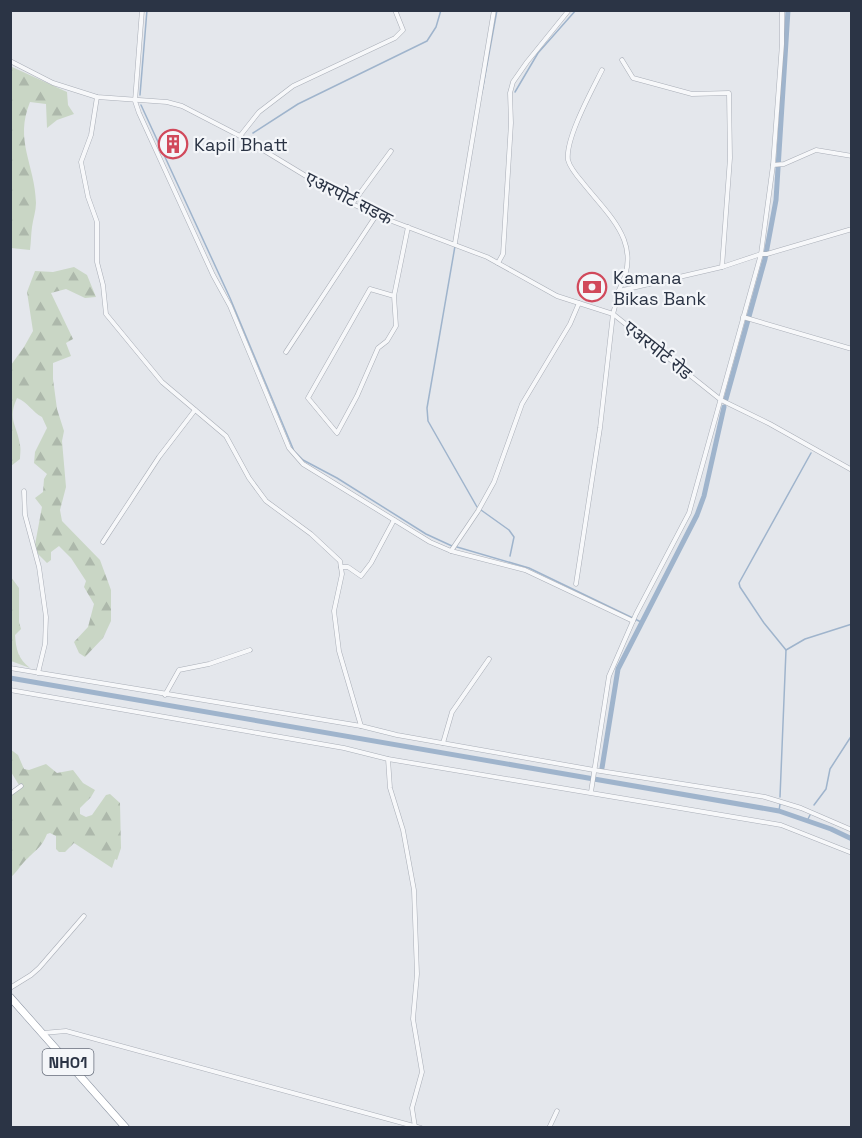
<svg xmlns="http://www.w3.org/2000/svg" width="862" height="1138" font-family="'Space Grotesk','Noto Sans Devanagari',sans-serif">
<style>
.forest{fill:url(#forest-firs)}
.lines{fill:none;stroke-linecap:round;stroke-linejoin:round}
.stream{stroke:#9fb4cc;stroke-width:1.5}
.canal{stroke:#9fb4cc;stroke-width:5}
.minor-casing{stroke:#a9aeb7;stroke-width:5}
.trunk-casing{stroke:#8b94a3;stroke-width:8}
.minor{stroke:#f7f8fa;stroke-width:4}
.trunk{stroke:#fff;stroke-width:7}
.labels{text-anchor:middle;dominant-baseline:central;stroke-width:4.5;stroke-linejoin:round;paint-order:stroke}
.shield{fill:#f4f6f9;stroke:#676e7b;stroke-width:1.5}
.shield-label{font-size:16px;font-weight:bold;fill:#2b3445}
.poi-label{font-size:18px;fill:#2b3445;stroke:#f4f6f9;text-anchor:start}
.street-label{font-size:18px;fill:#2b3445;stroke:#f4f6f9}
</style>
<defs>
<pattern id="forest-firs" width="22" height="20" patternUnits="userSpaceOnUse" patternTransform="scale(1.5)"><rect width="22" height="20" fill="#c9d6c5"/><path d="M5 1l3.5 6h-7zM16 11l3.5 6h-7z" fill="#adb8ab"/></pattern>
</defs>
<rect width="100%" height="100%" fill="#e4e7ec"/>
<!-- forest -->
<g class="forest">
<path d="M10 66 67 92 68 105 74 114 57 120 47 128 46 104 30 102C14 141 35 164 36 203 36 211 33 219 32 227 31 234 31 242 30 250L11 248Z"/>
<path d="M74 267 87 275 96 297 85 298 66 289 51 293 73 339 66 343 71 356 53 363V379L57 409 64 431 62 441 66 487 60 510 62 521 100 560 111 590V621L103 638 85 657 79 653 74 642 88 627 94 604 84 587 86 581 71 558 59 546 51 552V560L47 563 34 550 42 507 35 498 43 492 44 479 47 474 34 463 35 452 47 428 42 417C32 412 28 402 17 398 7 420 17 424 20 445 21 449 20 455 20 459L11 466V365L24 347 33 331 27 292 35 271 53 272Z"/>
<path d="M11 577 19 588V622L21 629 15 635C16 649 18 659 30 668L11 661Z"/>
<path d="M10 749 18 755 24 769 29 770 46 764 57 773 73 770 83 783 95 790 91 797 80 808V814L86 817 92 815 106 795 110 794 120 803 121 848 117 860 115 859 112 868 74 843 65 852H59L56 849V836L50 833 47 834C41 848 38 848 28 858 21 864 18 871 11 877V791L19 785 11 772Z"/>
</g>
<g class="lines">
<!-- stream -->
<g class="stream">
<polyline points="482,92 497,10"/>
<polyline points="515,92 538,53 576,10"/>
<polyline points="140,95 147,10"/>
<polyline points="141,105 230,298 294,451 303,460 337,478 426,534 452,546"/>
<polyline points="253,133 298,104 427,41 436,27 441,10"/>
<polyline points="455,246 427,408 428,421 477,507"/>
<polyline points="481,510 509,530 514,537 510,556"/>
<polyline points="457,547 529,568 641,622"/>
<polyline points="786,650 764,623 740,587 739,583 811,453"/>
<polyline points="780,797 786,650 805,639 852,624"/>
<polyline points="814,805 826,789 830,769 852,735"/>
<polyline points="779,811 780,804"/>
<polyline points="807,821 810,815"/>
</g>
<!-- canal -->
<g class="canal">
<polyline points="726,399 765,259 776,200 788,10"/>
<polyline points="10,678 779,811 831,829 852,839"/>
<polyline points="602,768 618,669 697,515 704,496 724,407"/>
</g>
<!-- minor casing -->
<g class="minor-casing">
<g id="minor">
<polyline points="142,10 135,101 139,113 213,275 230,306 289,448 303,464 430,542 451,551 525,570 633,621"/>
<polyline points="622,60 633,78 692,94 729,93 730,158 722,267"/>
<polyline points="10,61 53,83 97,97 167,102 182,106 240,136 352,204 389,220 487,257 557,296 613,314 721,400 770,424 852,470"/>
<path d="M602 70C592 90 565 139 568 160 570 168 577 176 583 183 610 217 644 244 619 290"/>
<polyline points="97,97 91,135 81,162 88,197 97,222 97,262 103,285 106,314 162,382 226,436 249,478 266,501 311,534 340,561 342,574 334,611 339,651 361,726"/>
<polyline points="240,136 259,112 293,86 395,38 403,30 395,10"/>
<polyline points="773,165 784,164 816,150 852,156"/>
<polyline points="352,204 391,151"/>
<polyline points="455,243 494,10"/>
<polyline points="498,263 503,254 511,123 510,93 513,82 527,62 569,10"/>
<polyline points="394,296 370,289 308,398 337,433 357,396 378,348 387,341 396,326 394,296 408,227"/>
<polyline points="743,317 852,349"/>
<polyline points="286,352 377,214"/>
<polyline points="24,491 25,515 39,567 46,617 45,644 38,673"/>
<polyline points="103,542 159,457 195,410"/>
<polyline points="451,551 478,511 494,482 522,404 570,324 579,303"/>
<polyline points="341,567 348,567 361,576 371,563 394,520"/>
<polyline points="576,584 600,428 613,314 619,291 722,267 761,254 767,254 852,229"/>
<polyline points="10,668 361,726 397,735 594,770 765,797 801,808 852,830"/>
<polyline points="10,690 344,748 388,759 781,825 852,853"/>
<polyline points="165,695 179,670 209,664 250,650"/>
<polyline points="443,743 452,712 489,659"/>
<polyline points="388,759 390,788 403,830 414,890 417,974 413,1019 422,1072 412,1108 415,1127"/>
<polyline points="591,792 609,676 636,614 689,513 761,254 773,165 782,44 782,10"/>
<polyline points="10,794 21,786"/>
<polyline points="10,988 31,975 39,968 84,916"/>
<polyline points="43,1033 66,1031 421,1128"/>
<polyline points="549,1128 557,1111"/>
</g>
</g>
<!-- trunk casing -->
<g class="trunk-casing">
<polyline id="trunk" points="10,997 126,1128"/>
</g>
<!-- minor -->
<use href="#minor" class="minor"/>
<!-- trunk -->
<use href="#trunk" class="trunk"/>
</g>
<!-- icons -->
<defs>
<g id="building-ring" transform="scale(1.5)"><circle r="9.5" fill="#f4f6f9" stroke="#d1495b" stroke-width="1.5"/><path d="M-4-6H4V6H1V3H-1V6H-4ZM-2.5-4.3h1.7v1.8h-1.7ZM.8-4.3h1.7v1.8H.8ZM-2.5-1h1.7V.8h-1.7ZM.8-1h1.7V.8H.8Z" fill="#d1495b"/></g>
<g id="bank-ring" transform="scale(1.5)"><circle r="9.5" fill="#f4f6f9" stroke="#d1495b" stroke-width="1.5"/><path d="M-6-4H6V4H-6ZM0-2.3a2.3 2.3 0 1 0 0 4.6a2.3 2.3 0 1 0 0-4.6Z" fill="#d1495b"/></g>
</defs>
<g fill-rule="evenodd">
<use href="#building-ring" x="173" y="144"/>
<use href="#bank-ring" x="592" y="287"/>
</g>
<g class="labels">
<!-- shield labels -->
<rect class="shield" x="42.5" y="1049" width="51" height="26" rx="4.5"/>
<g class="shield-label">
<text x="68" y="1062">NH01</text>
</g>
<!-- poi labels -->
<g class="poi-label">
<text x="194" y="144">Kapil Bhatt</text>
<text x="613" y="277">Kamana<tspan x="613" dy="21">Bikas Bank</tspan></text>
</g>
<!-- street labels -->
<g class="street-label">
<text transform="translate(349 198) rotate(27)">एअरपोर्ट सडक</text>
<text transform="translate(658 350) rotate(39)">एअरपोर्ट रोड</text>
</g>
</g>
<!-- border -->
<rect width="862" height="1138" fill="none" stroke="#2b3445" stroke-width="24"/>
</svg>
